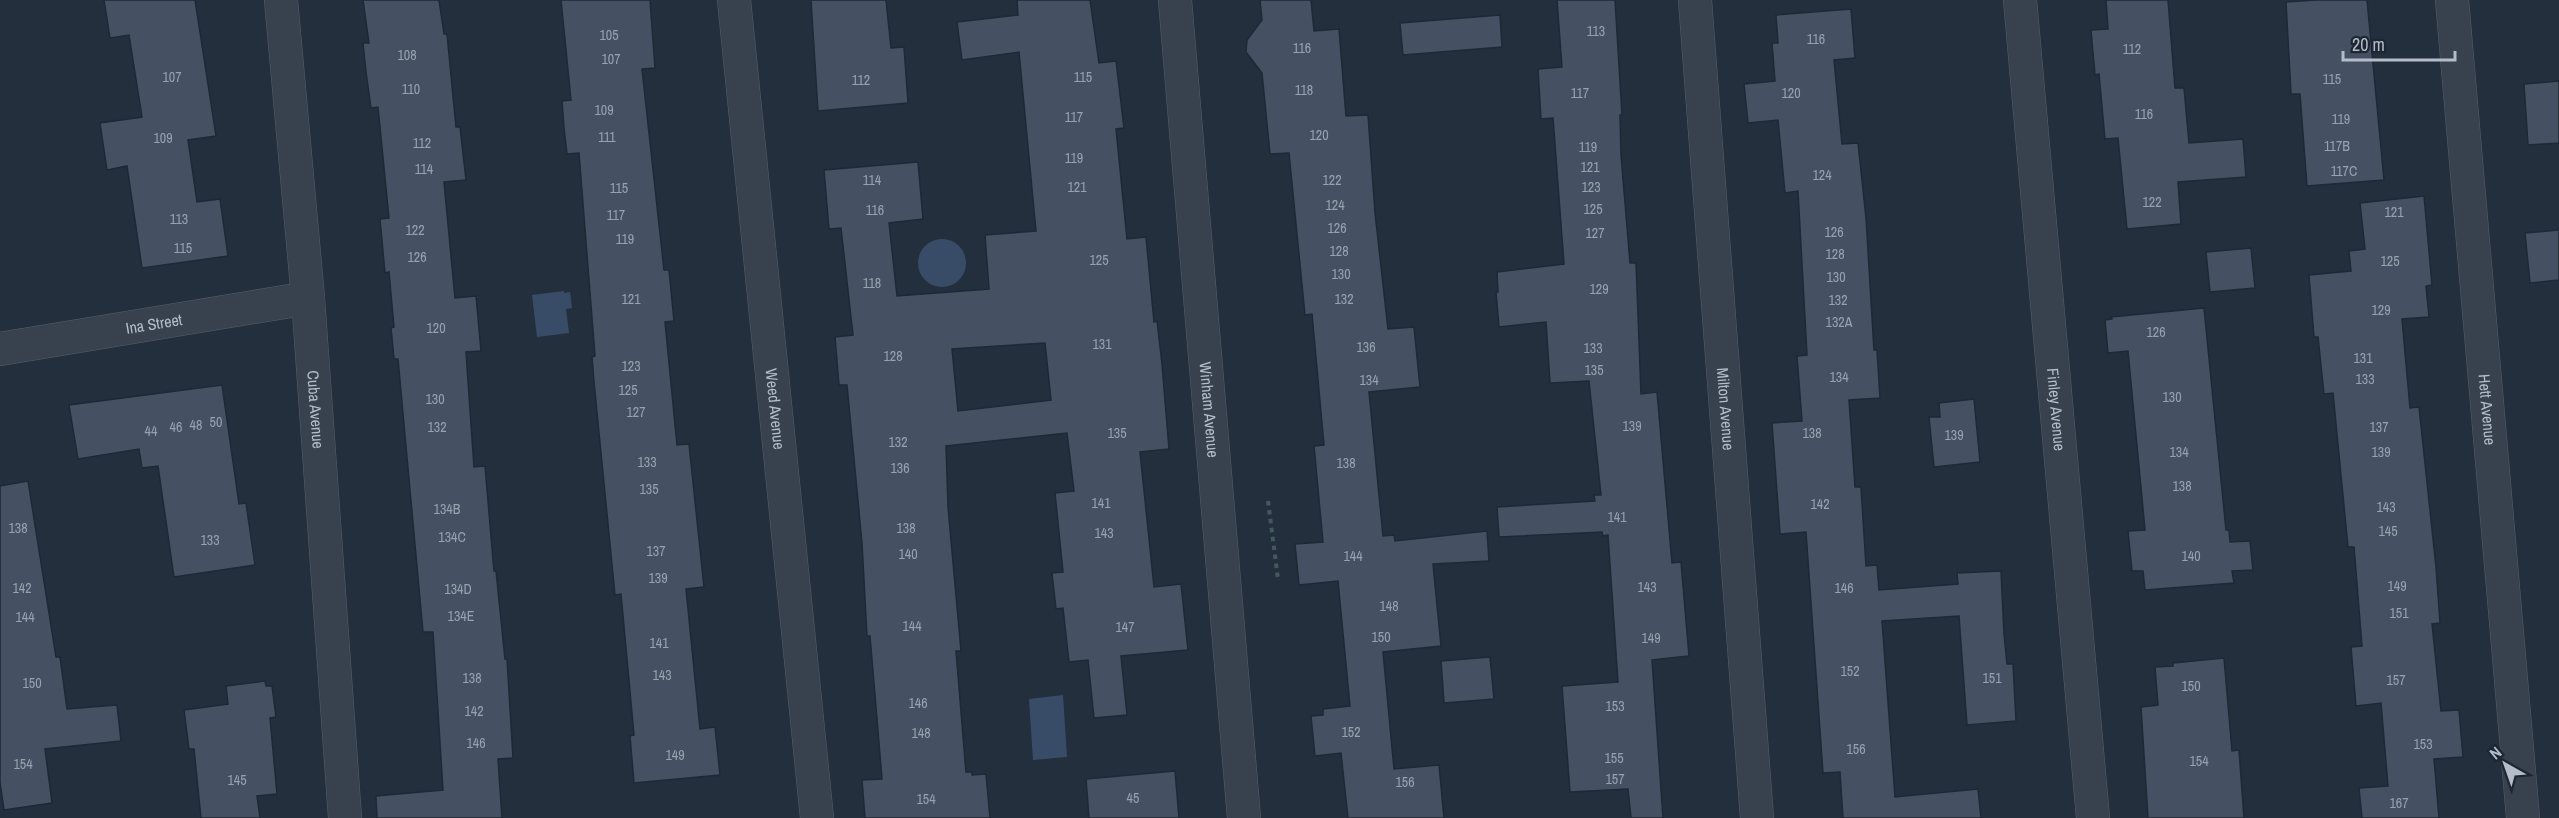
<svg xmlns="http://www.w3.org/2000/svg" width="2559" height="818" font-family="'Archivo Narrow',sans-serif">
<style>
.water{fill:#394c67}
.building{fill:#455162;stroke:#1f2835;stroke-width:1.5;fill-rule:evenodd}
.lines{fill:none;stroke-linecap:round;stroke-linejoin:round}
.minor-casing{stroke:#565f6c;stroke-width:34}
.path{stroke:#44595c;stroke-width:4;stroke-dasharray:4.5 4.5;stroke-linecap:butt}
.minor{stroke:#38414e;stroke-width:33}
.labels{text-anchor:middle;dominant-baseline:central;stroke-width:4.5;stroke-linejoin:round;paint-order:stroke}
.number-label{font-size:14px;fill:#98a1af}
.street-label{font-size:16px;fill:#b4bcc9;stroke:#1d2633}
</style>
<rect width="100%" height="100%" fill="#242f3e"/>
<!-- water -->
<g class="water">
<circle cx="942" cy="263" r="24"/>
<polygon points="564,291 564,293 570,292 572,308 566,309 569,333 537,337 532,295"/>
<polygon points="1063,695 1067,757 1033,760 1029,699"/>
</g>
<!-- building -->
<g class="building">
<polygon points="104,0 195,0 216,136 188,140 197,202 220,199 228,256 142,268 127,166 107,170 100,123 142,117 129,35 110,38"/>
<polygon points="363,0 439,0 444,34 447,34 456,127 460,127 466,180 444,182 455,298 476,296 481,351 466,352 474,467 485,466 494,571 496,571 505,659 507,659 513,758 498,759 502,818 377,818 376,796 443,790 433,632 423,632 398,359 394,359 391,328 394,327 389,272 385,273 380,219 389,218 378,107 371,108 366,72 363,43 369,43"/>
<polygon points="561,0 650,0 655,68 642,69 664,270 669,270 674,321 665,322 677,445 689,444 704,587 686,589 700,729 715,727 720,775 634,783 630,736 634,735 621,594 615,595 594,382 592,357 595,356 579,153 567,154 564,128 562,101 571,100"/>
<polygon points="811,0 886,0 891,48 904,47 908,103 818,111"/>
<path d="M1017 0H1090L1099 63 1116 61 1124 128 1116 129 1127 239 1146 237 1154 322 1157 321 1162 364 1169 449 1140 452 1154 587 1181 584 1188 650 1121 656 1127 715 1094 718 1088 660 1069 662 1063 608 1056 609 1052 573 1063 572 1055 493 1074 491 1067 433 946 446 948 507 961 651H956L966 772H972V775L986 774 990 818H865L862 780 882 779 870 636H867L862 543 847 385H839L835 337 853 335 841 228 829 229 824 170 918 162 923 219 889 223 897 296 989 289 985 235 1036 231 1019 52 962 60 957 22 1018 15ZM1045 343 1051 400 958 411 952 349Z"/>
<polygon points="1260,0 1311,0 1314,31 1339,29 1346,116 1368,115 1375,213 1388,329 1414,327 1420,387 1369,392 1383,536 1394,535 1395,541 1487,531 1489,561 1433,564 1441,646 1383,652 1394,769 1439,765 1444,818 1348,818 1341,753 1315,756 1311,716 1323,715 1323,709 1350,706 1338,581 1299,585 1295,544 1323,542 1314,446 1324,445 1312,314 1305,315 1289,153 1270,154 1262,73 1246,52 1247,40 1262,20"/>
<polygon points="1557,0 1615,0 1622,115 1620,115 1621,155 1630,263 1636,263 1641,394 1657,392 1672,563 1681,562 1689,656 1652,660 1663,818 1631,818 1628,789 1570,792 1562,686 1618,682 1608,535 1603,536 1602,532 1499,537 1497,507 1595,501 1594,495 1601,495 1589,381 1550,383 1546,322 1499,327 1496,292 1498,292 1497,272 1564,264 1553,118 1541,119 1538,69 1562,67"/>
<polygon points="2106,0 2168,0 2175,88 2184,88 2189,143 2243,139 2246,177 2178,182 2181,224 2127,229 2118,138 2105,139 2099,74 2095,75 2091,30 2108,29"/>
<polygon points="2316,0 2367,0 2384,180 2307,186 2300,94 2291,94 2286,2"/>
<polygon points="1851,9 1855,58 1834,60 1842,144 1858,143 1866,218 1874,350 1877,350 1880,398 1849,400 1855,487 1861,487 1866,566 1877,565 1879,590 1958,584 1957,573 2001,571 2004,634 2007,664 2013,664 2016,721 1967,725 1959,616 1882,621 1895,797 1978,789 1981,818 1843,818 1840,772 1823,773 1806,532 1780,534 1772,423 1802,421 1797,356 1807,355 1798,191 1785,193 1778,120 1748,123 1744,84 1775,81 1772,43 1778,43 1776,15"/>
<polygon points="1500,15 1502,47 1403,55 1400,23"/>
<polygon points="2559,81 2559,143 2528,145 2524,84"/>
<polygon points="2424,196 2432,285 2426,286 2429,317 2402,319 2410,408 2419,407 2436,567 2440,623 2432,624 2441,711 2459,710 2463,757 2434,759 2439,818 2362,818 2359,788 2388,786 2381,703 2356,706 2351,647 2362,646 2354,547 2348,547 2333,393 2324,394 2318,337 2314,337 2309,275 2351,271 2349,251 2365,249 2360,203"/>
<polygon points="2559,230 2559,280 2530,283 2525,233"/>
<polygon points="2251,248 2255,288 2210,292 2206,252"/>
<polygon points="2204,308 2226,530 2229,530 2230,542 2250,541 2253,570 2232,571 2234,583 2145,590 2143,571 2132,571 2128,531 2145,530 2128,351 2108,353 2105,320 2112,319 2111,317"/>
<polygon points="222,385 239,504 246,503 255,565 174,577 158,466 142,468 139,449 78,459 69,405"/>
<polygon points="1974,399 1980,462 1934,467 1929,417 1940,417 1939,403"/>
<polygon points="28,481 56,657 60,657 67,709 117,705 121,741 45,749 52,803 4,810 0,782 0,486"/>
<polygon points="1490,657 1494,699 1444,703 1441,661"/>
<polygon points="2224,658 2232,751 2239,750 2244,818 2148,818 2141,707 2158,705 2155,667 2173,666 2173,663"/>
<polygon points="265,681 266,686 272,686 276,717 270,718 277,794 257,796 260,818 201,818 194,749 189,749 184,710 228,704 226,686"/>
<polygon points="1175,771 1179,818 1089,818 1086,779"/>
</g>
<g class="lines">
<!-- minor casing -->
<g class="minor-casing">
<g id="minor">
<path id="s1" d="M281 0 308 298 345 818"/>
<path id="s2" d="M734 0 817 818"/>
<path id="s3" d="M1175 0 1244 818"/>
<path id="s4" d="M1695 0 1757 818"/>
<path id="s5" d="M2020 0 2093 818"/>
<path id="s6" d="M2452 0 2523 818"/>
<path id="s7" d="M0 349 308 298"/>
</g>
</g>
<!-- path -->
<polyline class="path" points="1268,501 1278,579"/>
<!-- minor -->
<use href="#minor" class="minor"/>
</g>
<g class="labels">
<!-- number labels -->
<g class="number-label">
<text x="1596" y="31">113</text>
<text x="609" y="35">105</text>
<text x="1816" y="39">116</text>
<text x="1302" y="48">116</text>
<text x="2132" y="49">112</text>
<text x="407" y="55">108</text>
<text x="611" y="59">107</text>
<text x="172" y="77">107</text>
<text x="1083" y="77">115</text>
<text x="2332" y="79">115</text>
<text x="861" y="80">112</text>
<text x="411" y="89">110</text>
<text x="1304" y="90">118</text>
<text x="1580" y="93">117</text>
<text x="1791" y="93">120</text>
<text x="604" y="110">109</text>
<text x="2144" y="114">116</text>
<text x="1074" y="117">117</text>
<text x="2341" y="119">119</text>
<text x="1319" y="135">120</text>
<text x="607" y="137">111</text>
<text x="163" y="138">109</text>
<text x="422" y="143">112</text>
<text x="2337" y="146">117B</text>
<text x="1588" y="147">119</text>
<text x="1074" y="158">119</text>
<text x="1590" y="167">121</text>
<text x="424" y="169">114</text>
<text x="2344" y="171">117C</text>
<text x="1822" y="175">124</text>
<text x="872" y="180">114</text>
<text x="1332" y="180">122</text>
<text x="1077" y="187">121</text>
<text x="1591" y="187">123</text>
<text x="619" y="188">115</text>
<text x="2152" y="202">122</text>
<text x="1335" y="205">124</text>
<text x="1593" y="209">125</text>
<text x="875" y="210">116</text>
<text x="2394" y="212">121</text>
<text x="616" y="215">117</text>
<text x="179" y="219">113</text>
<text x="1337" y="228">126</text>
<text x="415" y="230">122</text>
<text x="1834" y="232">126</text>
<text x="1595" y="233">127</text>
<text x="625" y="239">119</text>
<text x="183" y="248">115</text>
<text x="1339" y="251">128</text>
<text x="1835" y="254">128</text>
<text x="417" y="257">126</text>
<text x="1099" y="260">125</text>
<text x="2390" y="261">125</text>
<text x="1341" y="274">130</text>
<text x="1836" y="277">130</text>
<text x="872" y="283">118</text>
<text x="1599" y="289">129</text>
<text x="631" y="299">121</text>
<text x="1344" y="299">132</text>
<text x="1838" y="300">132</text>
<text x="2381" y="310">129</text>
<text x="1839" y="322">132A</text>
<text x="436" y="328">120</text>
<text x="2156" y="332">126</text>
<text x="1102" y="344">131</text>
<text x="1366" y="347">136</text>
<text x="1593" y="348">133</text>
<text x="893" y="356">128</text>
<text x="2363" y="358">131</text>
<text x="631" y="366">123</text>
<text x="1594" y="370">135</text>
<text x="1839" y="377">134</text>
<text x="2365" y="379">133</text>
<text x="1369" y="380">134</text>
<text x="628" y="390">125</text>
<text x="2172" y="397">130</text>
<text x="435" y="399">130</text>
<text x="636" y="412">127</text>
<text x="216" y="422">50</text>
<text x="196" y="425">48</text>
<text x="1632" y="426">139</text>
<text x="176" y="427">46</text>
<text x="437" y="427">132</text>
<text x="2379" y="427">137</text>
<text x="151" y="431">44</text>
<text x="1117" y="433">135</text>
<text x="1812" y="433">138</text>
<text x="1954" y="435">139</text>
<text x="898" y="442">132</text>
<text x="2179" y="452">134</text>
<text x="2381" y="452">139</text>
<text x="647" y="462">133</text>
<text x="1346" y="463">138</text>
<text x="900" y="468">136</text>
<text x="2182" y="486">138</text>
<text x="649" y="489">135</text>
<text x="1101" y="503">141</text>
<text x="1820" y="504">142</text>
<text x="2386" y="507">143</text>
<text x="447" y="509">134B</text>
<text x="1617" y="517">141</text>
<text x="18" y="528">138</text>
<text x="906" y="528">138</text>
<text x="2388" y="531">145</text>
<text x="1104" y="533">143</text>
<text x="452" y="537">134C</text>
<text x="210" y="540">133</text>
<text x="656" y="551">137</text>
<text x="908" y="554">140</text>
<text x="1353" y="556">144</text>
<text x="2191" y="556">140</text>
<text x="658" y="578">139</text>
<text x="2397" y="586">149</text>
<text x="1647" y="587">143</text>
<text x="22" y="588">142</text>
<text x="1844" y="588">146</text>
<text x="458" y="589">134D</text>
<text x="1389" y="606">148</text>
<text x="2399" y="613">151</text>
<text x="461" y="616">134E</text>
<text x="25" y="617">144</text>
<text x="912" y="626">144</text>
<text x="1125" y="627">147</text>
<text x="1381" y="637">150</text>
<text x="1651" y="638">149</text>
<text x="659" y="643">141</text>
<text x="1850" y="671">152</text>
<text x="662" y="675">143</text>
<text x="472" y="678">138</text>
<text x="1992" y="678">151</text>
<text x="2396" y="680">157</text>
<text x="32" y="683">150</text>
<text x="2191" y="686">150</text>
<text x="918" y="703">146</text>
<text x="1615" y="706">153</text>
<text x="474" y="711">142</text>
<text x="1351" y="732">152</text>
<text x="921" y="733">148</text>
<text x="476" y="743">146</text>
<text x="2423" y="744">153</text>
<text x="1856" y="749">156</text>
<text x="675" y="755">149</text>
<text x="1614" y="758">155</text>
<text x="2199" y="761">154</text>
<text x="23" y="764">154</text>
<text x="1615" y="779">157</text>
<text x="237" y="780">145</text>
<text x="1405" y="782">156</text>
<text x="1133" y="798">45</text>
<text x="926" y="799">154</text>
<text x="2399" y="803">167</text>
</g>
<!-- street labels -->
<g class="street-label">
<text stroke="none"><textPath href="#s7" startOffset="156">Ina Street</textPath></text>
<text stroke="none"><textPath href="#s1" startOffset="411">Cuba Avenue</textPath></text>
<text stroke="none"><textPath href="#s2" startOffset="411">Weed Avenue</textPath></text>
<text stroke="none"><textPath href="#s3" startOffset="411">Winham Avenue</textPath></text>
<text stroke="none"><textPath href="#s4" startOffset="410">Milton Avenue</textPath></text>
<text stroke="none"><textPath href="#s5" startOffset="411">Finley Avenue</textPath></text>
<text stroke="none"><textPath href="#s6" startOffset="411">Hett Avenue</textPath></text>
</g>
</g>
<!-- north arrow -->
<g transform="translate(2505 764) rotate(320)" stroke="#1d2633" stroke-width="4.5" paint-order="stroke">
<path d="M0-4.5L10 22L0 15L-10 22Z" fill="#b4bcc9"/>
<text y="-9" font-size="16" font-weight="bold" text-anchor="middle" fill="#b4bcc9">N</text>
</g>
<!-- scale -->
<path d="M2343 51v9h112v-9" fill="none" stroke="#b4bcc9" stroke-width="3"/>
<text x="2352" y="51" font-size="18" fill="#b4bcc9" stroke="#1d2633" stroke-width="4.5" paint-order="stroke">20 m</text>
</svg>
